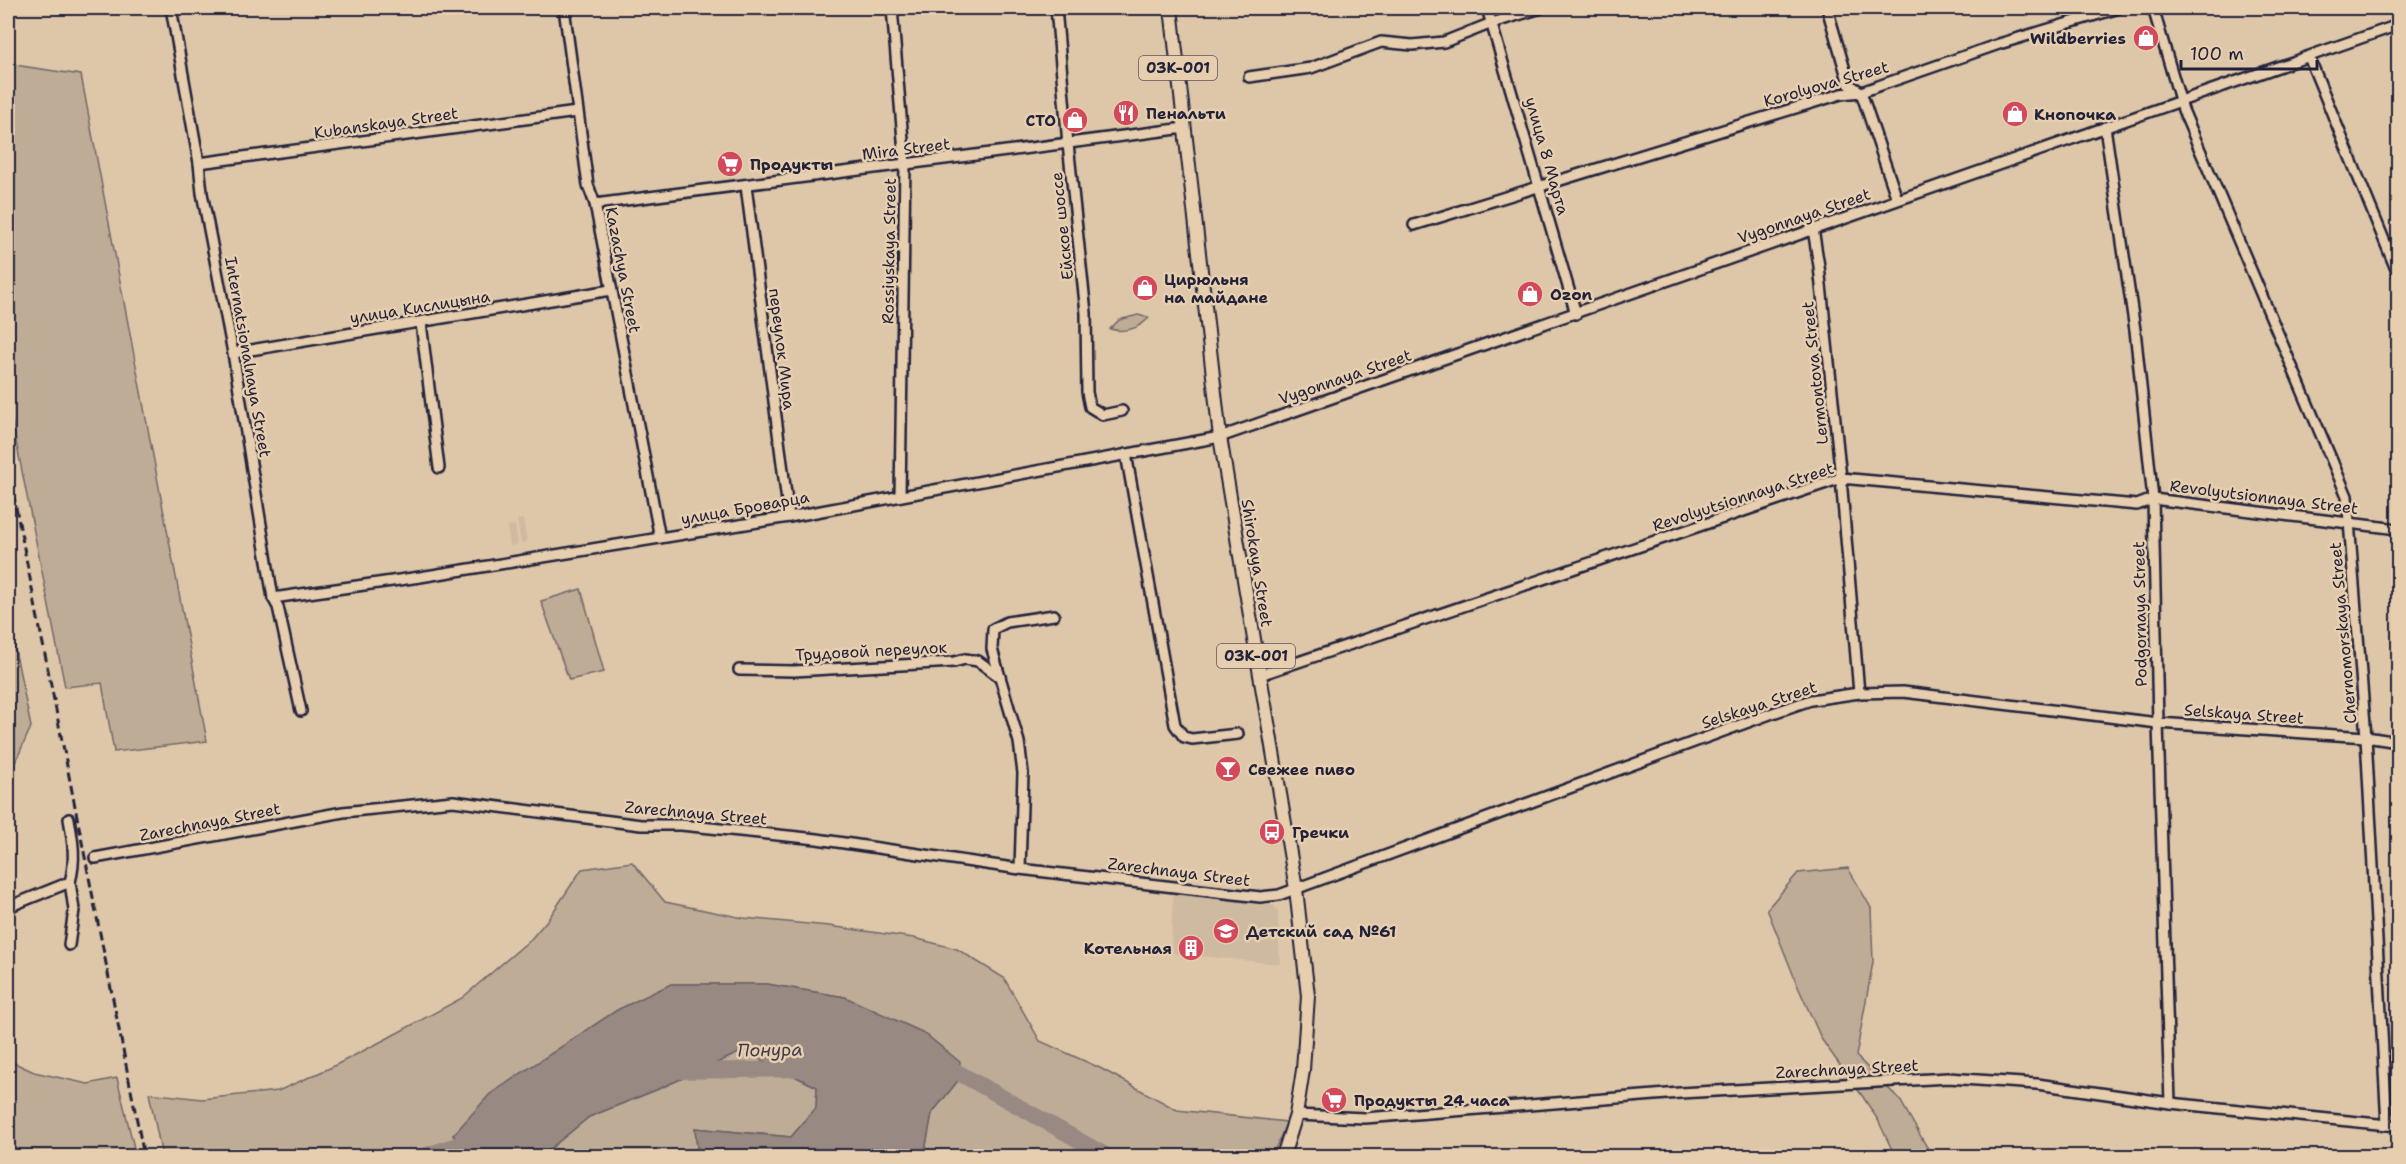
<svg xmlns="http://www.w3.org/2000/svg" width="2406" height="1164" font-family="'Shantell Sans',sans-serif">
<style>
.built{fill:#cebaa0}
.green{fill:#bfac97;stroke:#706769;stroke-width:1.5}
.water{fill:#988982;stroke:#696066;stroke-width:1.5}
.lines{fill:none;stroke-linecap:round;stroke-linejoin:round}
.river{stroke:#988982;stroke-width:16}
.minor-casing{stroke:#22223b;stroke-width:14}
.major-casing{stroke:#22223b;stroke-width:16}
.minor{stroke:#e6ceae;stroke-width:9}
.major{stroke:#e6ceae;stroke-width:12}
.rail{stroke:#22223b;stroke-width:3;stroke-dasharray:9 4.5;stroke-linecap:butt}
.labels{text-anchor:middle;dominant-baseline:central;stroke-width:5;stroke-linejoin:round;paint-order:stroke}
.shield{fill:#e6ceae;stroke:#5d565e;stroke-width:1.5}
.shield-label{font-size:15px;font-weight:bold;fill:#22223b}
.poi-label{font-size:16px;font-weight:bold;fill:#22223b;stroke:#e6ceae;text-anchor:start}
.street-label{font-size:16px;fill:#22223b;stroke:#e6ceae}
.water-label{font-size:18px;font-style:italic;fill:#403c4d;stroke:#e6ceae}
</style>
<rect width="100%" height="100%" fill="#dec7a9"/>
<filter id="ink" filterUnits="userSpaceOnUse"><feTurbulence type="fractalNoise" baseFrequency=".0167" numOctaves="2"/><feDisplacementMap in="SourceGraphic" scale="12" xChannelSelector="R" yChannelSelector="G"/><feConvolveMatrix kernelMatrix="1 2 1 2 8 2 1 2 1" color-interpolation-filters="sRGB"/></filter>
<g filter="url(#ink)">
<!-- built -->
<g class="built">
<polygon points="523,519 527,542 521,543 517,520"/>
<polygon points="515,525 518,544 510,546 507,526"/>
<polygon points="1173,894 1273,905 1278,911 1280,964 1171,953"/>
</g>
<!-- green -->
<g class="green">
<polygon points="8,64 81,75 207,741 114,752 102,683 65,687 8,401"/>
<path d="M1138 315 1149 318C1138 329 1125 333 1110 329L1119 320Z"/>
<polygon points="581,589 604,672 569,680 541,601"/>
<polygon points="8,615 31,727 10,774 8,773"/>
<polygon points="632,862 665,902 743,918 829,926 914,938 957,949 1004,978 1040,1041 1100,1068 1177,1110 1287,1122 1272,1156 924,1156 932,1113 957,1082 845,997 767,984 671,984 453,1135 470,1156 162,1156 149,1093 202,1099 278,1091 330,1068 386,1039 462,998 531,939 549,918 582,869"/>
<polygon points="1848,868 1871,908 1873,962 1856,1056 1900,1100 1932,1156 1895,1156 1878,1120 1863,1097 1822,1040 1799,989 1767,909 1798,873"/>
<polygon points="743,1051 817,1087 816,1108 791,1137 695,1128 697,1148 721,1156 541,1156 589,1117 656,1090"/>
<polygon points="8,1060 34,1072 88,1084 117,1078 136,1156 8,1156"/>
</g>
<!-- water -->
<polygon class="water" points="671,984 767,984 845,997 924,1033 960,1062 957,1082 932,1113 924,1156 721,1156 697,1148 695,1128 791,1137 816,1108 817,1087 743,1051 656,1090 589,1117 541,1156 470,1156 453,1135 490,1094 617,1010"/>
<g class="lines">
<!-- river -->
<g class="river">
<polyline points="938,1068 950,1068 1107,1156"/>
<polyline points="677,1071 804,1069"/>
<polyline points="424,1156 480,1137"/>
</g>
<!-- minor casing -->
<g class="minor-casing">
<g id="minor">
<polyline points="171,8 199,163 202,193 233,353 273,598 278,607 301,711"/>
<polyline points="564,8 588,185 595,204 660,538"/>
<polyline points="892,8 905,164 900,496"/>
<polyline points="1056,8 1068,144 1086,313 1087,392 1090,407 1103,415 1122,411"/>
<polyline points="1487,8 1576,314"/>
<polyline points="1827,8 1849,84 1861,92 1897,199"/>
<polyline points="2153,8 2183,110 2347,496 2366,737 2387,1125"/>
<polyline points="2309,57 2398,274"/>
<polyline points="1249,77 1311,68 1381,42 1412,45 1444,42 1492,23 1541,8"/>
<polyline points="2105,127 2135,330 2153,499 2158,723 2170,1103"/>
<polyline points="199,163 577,112"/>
<polyline points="746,186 789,517"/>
<polyline points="595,204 1185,128"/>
<polyline points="1414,225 1841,94 1861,92 1999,44 2119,8"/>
<polyline points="1813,229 1819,266 1841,478 1859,693"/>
<polyline points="421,323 439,468"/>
<polyline points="233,353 611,290"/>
<polyline points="1126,454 1175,725 1184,737 1192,739 1238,734"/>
<polyline points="273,598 420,577 789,517 1220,437 2398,25"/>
<polyline points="739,670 794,671 954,662 965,659 978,661 1000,677 1019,742 1023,773 1020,869"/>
<polyline points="1260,675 1841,478 2137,505 2153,499 2398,529"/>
<polyline points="1000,677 992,649 993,629 1007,622 1054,615"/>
<polyline points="95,858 343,812 453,801 641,825 681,825 817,839 1020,869 1260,897 1279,895 1333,875 1770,714 1811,700 1859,693 1903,692 2158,723 2366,737 2398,742"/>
<path d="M8 907 70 882C76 860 73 841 69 819"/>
<polyline points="69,945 74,910 70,882"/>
<polyline points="1296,1115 1365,1118 1680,1093 1948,1078 2037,1084 2170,1103 2398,1126"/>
</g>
</g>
<!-- major casing -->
<g class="major-casing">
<polyline id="major" points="1171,8 1220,437 1296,889 1308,996 1303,1070 1296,1115 1283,1156"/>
</g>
<!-- minor -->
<use href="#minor" class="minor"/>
<!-- major -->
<use href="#major" class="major"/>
<!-- rail -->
<polyline class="rail" points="8,467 144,1156"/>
</g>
</g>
<!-- icons -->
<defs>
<g id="shop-disc" transform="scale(1.35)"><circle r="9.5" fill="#d1495b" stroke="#e6ceae"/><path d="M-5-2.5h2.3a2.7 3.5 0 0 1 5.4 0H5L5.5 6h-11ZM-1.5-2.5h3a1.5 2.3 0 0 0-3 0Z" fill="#fff"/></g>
<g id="restaurant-disc" transform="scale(1.35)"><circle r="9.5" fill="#d1495b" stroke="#e6ceae"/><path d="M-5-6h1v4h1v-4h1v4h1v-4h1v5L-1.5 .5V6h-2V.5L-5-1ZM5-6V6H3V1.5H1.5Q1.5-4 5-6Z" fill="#fff"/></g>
<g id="supermarket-disc" transform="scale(1.35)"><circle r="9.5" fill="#d1495b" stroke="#e6ceae"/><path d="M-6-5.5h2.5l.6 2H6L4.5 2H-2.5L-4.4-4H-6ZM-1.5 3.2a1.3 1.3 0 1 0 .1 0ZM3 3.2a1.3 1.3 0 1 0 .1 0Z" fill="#fff"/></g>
<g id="bar-disc" transform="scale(1.35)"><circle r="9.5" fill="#d1495b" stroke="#e6ceae"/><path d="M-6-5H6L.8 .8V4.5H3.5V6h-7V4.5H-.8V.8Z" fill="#fff"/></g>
<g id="bus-disc" transform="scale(1.35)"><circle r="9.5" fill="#d1495b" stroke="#e6ceae"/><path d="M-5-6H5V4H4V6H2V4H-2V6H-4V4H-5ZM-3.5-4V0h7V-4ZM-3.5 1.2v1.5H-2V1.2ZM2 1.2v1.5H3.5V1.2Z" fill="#fff"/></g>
<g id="school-disc" transform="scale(1.35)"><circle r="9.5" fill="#d1495b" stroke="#e6ceae"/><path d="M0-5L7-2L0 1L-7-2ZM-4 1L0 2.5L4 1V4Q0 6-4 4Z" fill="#fff"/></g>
<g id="building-disc" transform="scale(1.35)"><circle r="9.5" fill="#d1495b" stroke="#e6ceae"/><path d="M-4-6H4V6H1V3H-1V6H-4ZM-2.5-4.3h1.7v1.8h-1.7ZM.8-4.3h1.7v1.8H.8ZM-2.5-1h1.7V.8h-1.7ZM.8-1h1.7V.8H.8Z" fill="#fff"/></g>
</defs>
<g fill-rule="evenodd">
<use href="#shop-disc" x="2146" y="38"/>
<use href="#restaurant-disc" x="1126" y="113"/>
<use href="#shop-disc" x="2015" y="114"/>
<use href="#shop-disc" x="1075" y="120"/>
<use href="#supermarket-disc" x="730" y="164"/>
<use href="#shop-disc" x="1145" y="288"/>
<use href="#shop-disc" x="1530" y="294"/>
<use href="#bar-disc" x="1228" y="769"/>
<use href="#bus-disc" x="1272" y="832"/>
<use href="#school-disc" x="1226" y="931"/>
<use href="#building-disc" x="1191" y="948"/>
<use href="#supermarket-disc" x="1334" y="1100"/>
</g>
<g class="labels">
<!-- shield labels -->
<g class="shield">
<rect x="1139" y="56" width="78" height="24" rx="4.5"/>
<rect x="1217" y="644" width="78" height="24" rx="4.5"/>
</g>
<g class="shield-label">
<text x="1178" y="68">03К-001</text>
<text x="1256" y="656">03К-001</text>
</g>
<!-- poi labels -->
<g class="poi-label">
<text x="2126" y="38" text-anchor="end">Wildberries</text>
<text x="1146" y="113">Пенальти</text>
<text x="2034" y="114">Кнопочка</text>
<text x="1056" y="120" text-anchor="end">СТО</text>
<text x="750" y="164">Продукты</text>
<text x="1164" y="279">Цирюльня<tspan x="1164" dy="18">на майдане</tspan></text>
<text x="1550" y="294">Ozon</text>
<text x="1248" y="769">Свежее пиво</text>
<text x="1292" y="832">Гречки</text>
<text x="1246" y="931">Детский сад №61</text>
<text x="1172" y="948" text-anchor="end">Котельная</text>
<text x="1354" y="1100">Продукты 24 часа</text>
</g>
<!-- street labels -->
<g class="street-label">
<text transform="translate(1826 84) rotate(-16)">Korolyova Street</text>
<text transform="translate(386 123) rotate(-8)">Kubanskaya Street</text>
<text transform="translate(906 149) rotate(-7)">Mira Street</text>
<text transform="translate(1547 156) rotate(74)">улица 8 Марта</text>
<text transform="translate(1804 216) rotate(-19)">Vygonnaya Street</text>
<text transform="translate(1062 226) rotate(-96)">Ейское шоссе</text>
<text transform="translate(889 251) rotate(-89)">Rossiyskaya Street</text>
<text transform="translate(623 270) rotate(79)">Kazachya Street</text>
<text transform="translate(420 307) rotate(-9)">улица Кислицына</text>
<text transform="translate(782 349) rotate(83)">переулок Мира</text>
<text transform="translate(248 357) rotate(80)">Internatsionalnaya Street</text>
<text transform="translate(1815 373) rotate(-96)">Lermontova Street</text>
<text transform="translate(1345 377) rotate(-19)">Vygonnaya Street</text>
<text transform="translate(1743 497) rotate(-18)">Revolyutsionnaya Street</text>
<text transform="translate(2264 497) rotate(7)">Revolyutsionnaya Street</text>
<text transform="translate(745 508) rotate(-10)">улица Броварца</text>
<text transform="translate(1257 563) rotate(81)">Shirokaya Street</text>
<text transform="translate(2140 614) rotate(-91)">Podgornaya Street</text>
<text transform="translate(2343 633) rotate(-95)">Chernomorskaya Street</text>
<text transform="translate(871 651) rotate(-3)">Трудовой переулок</text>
<text transform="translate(1759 705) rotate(-18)">Selskaya Street</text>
<text transform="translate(2244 714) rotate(4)">Selskaya Street</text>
<text transform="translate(696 813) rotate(5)">Zarechnaya Street</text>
<text transform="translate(210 822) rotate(-11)">Zarechnaya Street</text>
<text transform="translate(1179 872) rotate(7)">Zarechnaya Street</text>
<text transform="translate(1847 1069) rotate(-3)">Zarechnaya Street</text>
</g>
<!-- water labels -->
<g class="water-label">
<text transform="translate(770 1050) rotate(-1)">Понура</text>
</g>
</g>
<!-- margin -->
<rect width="2406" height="1164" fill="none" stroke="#e6ceae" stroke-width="30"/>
<rect x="15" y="15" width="2376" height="1134" fill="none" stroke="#22223b" stroke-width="2" filter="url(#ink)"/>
<!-- scale -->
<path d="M2181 60v9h136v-9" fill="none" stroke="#22223b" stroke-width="3"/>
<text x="2190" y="60" font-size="18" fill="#22223b" stroke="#e6ceae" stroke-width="4.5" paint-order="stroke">100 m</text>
</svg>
